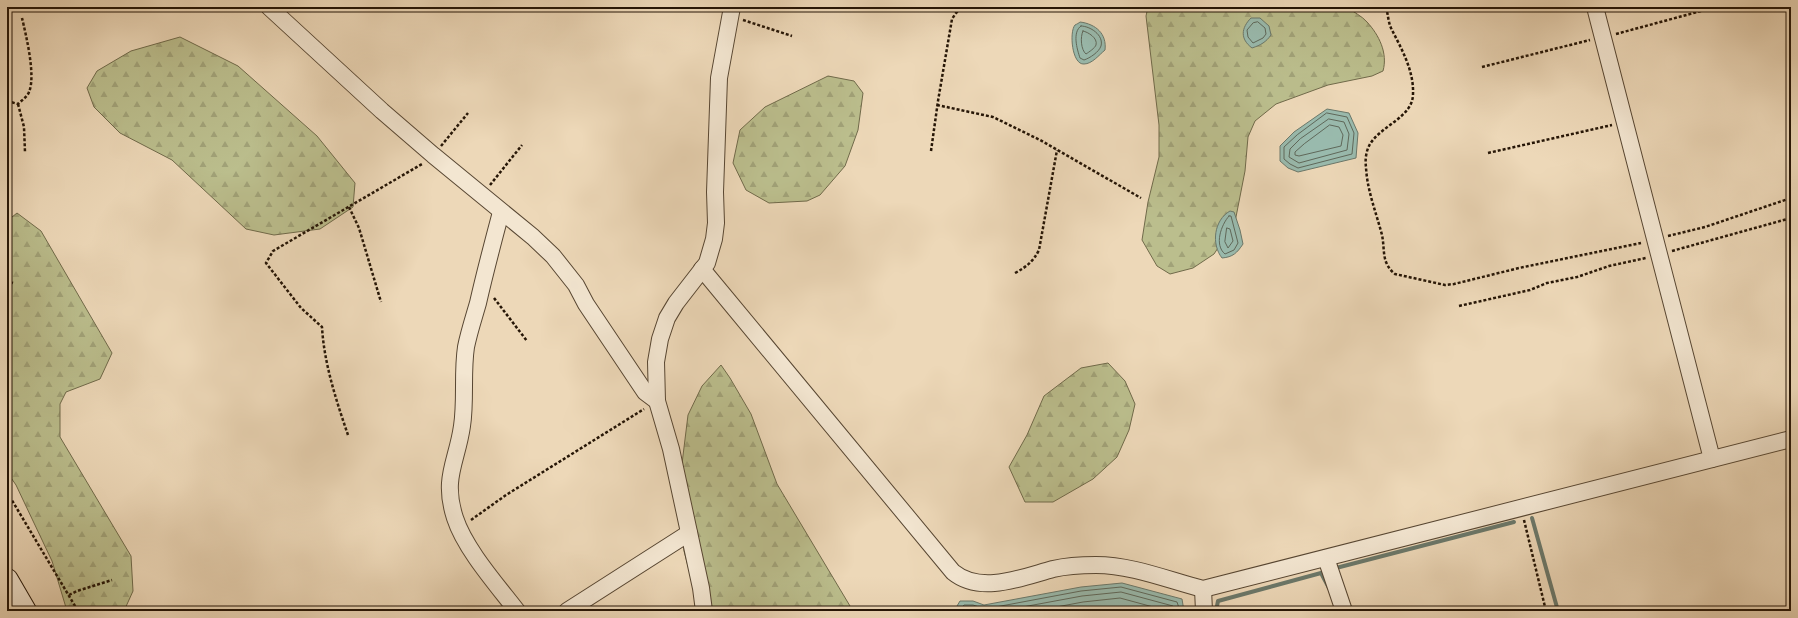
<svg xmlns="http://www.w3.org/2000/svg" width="1798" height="618" font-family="Alegreya,serif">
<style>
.forest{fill:url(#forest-firs);stroke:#706a4a}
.water{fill:#99baad;stroke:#6b786a}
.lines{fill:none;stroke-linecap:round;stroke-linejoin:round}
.shore{stroke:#5f685a;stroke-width:1}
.stream{stroke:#6b786a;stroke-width:4}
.street-casing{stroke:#574632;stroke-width:18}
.secondary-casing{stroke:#251506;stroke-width:24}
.path{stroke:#251506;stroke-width:2.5;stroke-dasharray:3 2;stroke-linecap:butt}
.street{stroke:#f3e6d1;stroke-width:16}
.secondary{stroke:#f3e6d1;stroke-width:22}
</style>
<defs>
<pattern id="forest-firs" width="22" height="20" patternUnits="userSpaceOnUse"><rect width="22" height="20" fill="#bbbe8d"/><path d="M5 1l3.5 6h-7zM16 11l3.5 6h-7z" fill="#a1a278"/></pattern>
</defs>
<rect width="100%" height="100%" fill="#edd8b8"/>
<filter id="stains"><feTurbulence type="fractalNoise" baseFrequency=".005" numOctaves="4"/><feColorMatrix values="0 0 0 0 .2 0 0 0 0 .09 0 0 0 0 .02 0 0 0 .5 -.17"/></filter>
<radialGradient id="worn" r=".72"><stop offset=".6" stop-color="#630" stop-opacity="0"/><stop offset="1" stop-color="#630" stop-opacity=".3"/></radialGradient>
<!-- forest -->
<g class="forest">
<path d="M1148 7H1347C1353 12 1362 16 1367 22 1379 35 1388 53 1383 71L1372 76 1328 85 1276 104 1255 121 1248 137 1245 171 1235 222 1214 254 1193 268 1170 274 1157 266 1142 240 1148 202 1159 157V125L1146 16Z"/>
<polygon points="180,37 238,66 317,136 355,183 353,207 320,229 274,235 246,229 172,160 120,133 94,107 87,88 97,71 131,51"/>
<polygon points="828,76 854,81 863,93 858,130 845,166 820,195 807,201 769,203 746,190 733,163 740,130 765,107"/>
<polygon points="17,213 41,231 112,353 100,379 66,392 60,404 60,437 131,556 133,591 124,611 67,611 52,561 16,485 7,472 7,221"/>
<polygon points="1108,363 1125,381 1135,404 1129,430 1117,457 1093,479 1053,502 1025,502 1009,467 1027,435 1044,396 1081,368"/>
<polygon points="721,365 730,378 751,414 777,484 853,611 700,611 684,551 679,488 688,415 702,386"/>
</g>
<!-- water -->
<g class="water">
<path d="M1251 18H1260L1269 26 1271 35C1266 42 1261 45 1252 48 1240 39 1241 28 1251 18Z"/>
<path d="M1080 22C1096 24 1107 34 1105 50 1099 55 1092 64 1084 64 1072 65 1069 32 1075 25 1077 24 1079 23 1080 22Z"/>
<polygon points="1327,109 1349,113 1358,133 1356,158 1298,172 1288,168 1280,161 1280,146 1294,132"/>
<path d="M1230 211 1234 212 1240 230 1243 244C1237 253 1233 257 1222 258 1211 244 1214 220 1230 211Z"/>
<polygon points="1122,583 1182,599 1184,611 954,611 960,601 973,601 984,605 1081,587"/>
</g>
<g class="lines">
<!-- shore -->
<g class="shore">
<polygon points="1258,22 1265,28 1266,34 1263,38 1253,43 1248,37 1247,30 1253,23"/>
<path d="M1081 26C1090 26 1104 35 1101 46 1099 52 1090 58 1084 60L1080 58C1077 49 1072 32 1081 26Z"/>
<path d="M1083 31C1088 32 1098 38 1096 45 1095 48 1089 52 1086 54 1081 50 1080 37 1083 31Z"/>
<polygon points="1327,113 1347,117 1354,133 1352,154 1298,168 1290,164 1284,159 1284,147 1297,135"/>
<polygon points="1329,119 1344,122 1349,134 1347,150 1299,163 1289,157 1290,149 1300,139"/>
<polygon points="1330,125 1339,127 1343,135 1341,146 1299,156 1295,155 1295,152 1304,144"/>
<path d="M1229 216H1231L1238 243 1234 250 1225 254C1214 245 1221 225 1229 216Z"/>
<polygon points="1227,228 1230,229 1233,241 1228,248 1225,242"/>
<polyline points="959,611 964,605 973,605 985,609 1081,591 1121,587 1177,602 1180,611"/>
<polyline points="1001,611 1082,596 1121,592 1173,606 1175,611"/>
<polyline points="1035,611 1083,602 1120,598 1168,611"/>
</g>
<!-- stream -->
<g class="stream">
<polyline points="1532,518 1558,611"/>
<polyline points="1336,568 1514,522"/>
<polyline points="1216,611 1218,601 1321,573 1329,588"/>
</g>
<!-- street casing -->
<g class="street-casing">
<g id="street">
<polyline points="269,7 382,111 433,155 533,237 553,256 576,285 586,304 645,392 657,401"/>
<polyline points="1595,7 1712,459"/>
<path d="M501 212C493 242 485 272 478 303 474 317 469 332 466 347 462 373 466 400 462 426 457 462 442 478 455 518 465 549 497 585 517 611"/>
<path d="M702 269 953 572C981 595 1023 577 1053 569 1066 566 1082 565 1096 565 1132 565 1168 580 1203 589L1791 439"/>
<polyline points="1326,558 1344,611"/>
<polyline points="1203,589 1204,611"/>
<polyline points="567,611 689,533"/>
<polyline points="704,611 701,588 671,449 657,401 656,362 660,339 667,318 676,303 707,263 714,239 716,223 715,192 719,78 732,7"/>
</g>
</g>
<!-- secondary casing -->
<g class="secondary-casing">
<polyline id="secondary" points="7,580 25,611"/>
</g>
<!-- path -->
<g class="path">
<path d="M1386 7C1388 14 1388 21 1391 28 1401 48 1414 70 1413 94 1413 118 1379 126 1369 146 1366 152 1365 160 1366 167 1367 190 1376 212 1382 235 1384 244 1383 254 1386 262 1388 267 1391 271 1395 274L1445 285 1454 284 1519 268 1641 243"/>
<polyline points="743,20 792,36"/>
<polyline points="1616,34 1716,7"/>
<polyline points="1482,67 1590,40"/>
<path d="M7 101 18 104C22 100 27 97 29 92 36 76 26 35 22 18"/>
<polyline points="18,104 24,127 25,152"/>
<polyline points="937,105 993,117 1040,140 1141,198"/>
<polyline points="441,146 468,113"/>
<polyline points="931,151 938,101 952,19 956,13 963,7"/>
<polyline points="1488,153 1612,125"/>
<polyline points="490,185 522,145"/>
<polyline points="349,207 359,228 381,302"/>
<polyline points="1668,236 1705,227 1791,198"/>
<polyline points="1672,251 1791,218"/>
<path d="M1015 273C1026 267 1033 262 1039 250L1057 150"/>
<polyline points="7,281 13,283"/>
<polyline points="494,298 527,341"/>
<polyline points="1459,306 1530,290 1547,283 1577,277 1609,266 1646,258"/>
<path d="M348 435C336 400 324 363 322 327L301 308 266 263 273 251 422 164"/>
<polyline points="7,492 78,611"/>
<polyline points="471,520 506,495 644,409"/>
<polyline points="1524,520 1546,611"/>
<polyline points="69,595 77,591 112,580"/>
</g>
<!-- street -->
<use href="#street" class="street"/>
<!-- secondary -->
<use href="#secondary" class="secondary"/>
</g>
<!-- margin -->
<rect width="1798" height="618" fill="none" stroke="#edd8b8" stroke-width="24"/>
<rect x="8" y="8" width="1782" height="602" fill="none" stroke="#251506" stroke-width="2"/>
<rect x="12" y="12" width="1774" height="594" fill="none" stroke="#251506"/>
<rect width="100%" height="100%" filter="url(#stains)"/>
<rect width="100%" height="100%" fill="url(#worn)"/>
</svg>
